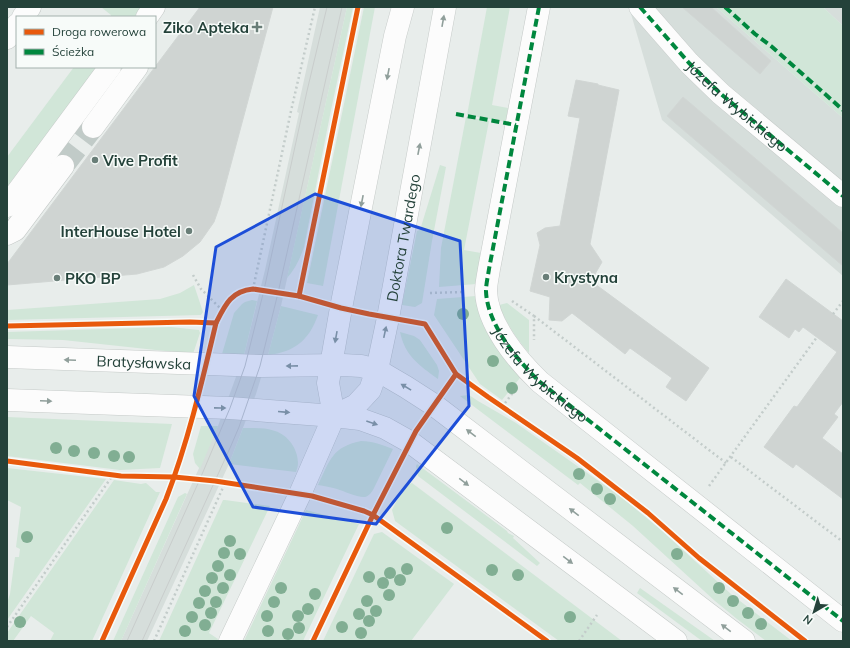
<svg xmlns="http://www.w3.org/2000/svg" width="850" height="648" font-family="Mulish,sans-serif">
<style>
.built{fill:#d6dedb}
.green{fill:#d1e6d8}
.building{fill:#cfd4d2;stroke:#d1d6d4}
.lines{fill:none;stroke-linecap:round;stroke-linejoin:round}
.minor-tunnel{stroke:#c1cbc8;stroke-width:22;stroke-dasharray:22 11;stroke-linecap:butt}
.minor-casing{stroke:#c5cac8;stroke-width:23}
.path{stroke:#c3ccca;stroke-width:2.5;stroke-dasharray:2 3;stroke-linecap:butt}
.minor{stroke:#fcfcfc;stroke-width:22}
.tram{stroke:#c9cdcc;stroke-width:1}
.quiet{stroke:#00873e;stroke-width:4;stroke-dasharray:8 4;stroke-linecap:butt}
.cycleway-casing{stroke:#f7fbf9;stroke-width:8}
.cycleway{stroke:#e8590c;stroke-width:5}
.tree{fill:#81ae93}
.oneway{fill:#909f9b}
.marked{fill:#1d4ed8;fill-opacity:0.2;stroke:#1d4ed8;stroke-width:3;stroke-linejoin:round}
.poi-dot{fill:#697e78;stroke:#f7fbf9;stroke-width:1.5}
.labels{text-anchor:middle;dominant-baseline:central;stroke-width:3;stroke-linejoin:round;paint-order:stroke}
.poi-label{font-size:15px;font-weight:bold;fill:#24423a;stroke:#f7fbf9;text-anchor:start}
.street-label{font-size:15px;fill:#24423a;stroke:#f7fbf9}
</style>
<rect width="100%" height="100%" fill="#e8edeb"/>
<!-- built -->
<g class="built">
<polygon points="320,7 347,7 281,306 268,355 256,394 229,464 147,641 121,641 218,426 244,355 265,270 299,113 297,112"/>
<polygon points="629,7 716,7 843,118 843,276 662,120"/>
<polygon points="823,7 843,7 843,26"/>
</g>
<!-- green -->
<g class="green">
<polygon points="101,7 142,7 134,17 111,17 111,15"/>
<path d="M347 7H353L331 110 304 247C300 259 295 269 287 278Z"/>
<polygon points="364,7 375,7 323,286 307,283"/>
<polygon points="487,7 510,7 492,105 508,108 506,122 467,115"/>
<polygon points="716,7 823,7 843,26 843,118"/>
<polygon points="74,67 97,67 7,187 7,157"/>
<polygon points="466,117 489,121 464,250 481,253 476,284 439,287 441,248"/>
<polygon points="440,165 446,167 432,241 422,303 415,307 402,305 417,231 420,230"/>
<polygon points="194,285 203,312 201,315 7,320 7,310 160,299 180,293"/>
<path d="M476 296C478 317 487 330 499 347 505 357 512 368 520 378L502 400 480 384 434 315 437 299Z"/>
<polygon points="252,300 257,301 244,355 222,354 234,313 242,304 245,302"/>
<path d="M507 303 529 320V353C516 338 506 323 499 305Z"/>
<path d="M281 306 318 315C309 340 295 352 268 355Z"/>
<polygon points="171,327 199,330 200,333 193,354 63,340 7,339 7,332"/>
<path d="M400 332 414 336 420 340 437 365 439 371 438 379C419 365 405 356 400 332Z"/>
<polygon points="469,395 478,401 516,423 620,496 660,529 731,594 792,641 766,641 737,619 715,601 633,526 580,483 578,485 460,396"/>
<polygon points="7,417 172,424 160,468 120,470 7,456"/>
<polygon points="201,426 218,426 200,469 195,463 193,454"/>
<path d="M243 428C253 428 265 427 275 431 288 435 298 449 298 463 298 466 297 469 296 472L229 464Z"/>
<path d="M361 441C373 441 382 445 393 449L374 488C372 492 369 496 365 497 358 498 344 491 337 489 331 487 324 486 318 485 330 460 332 447 361 441Z"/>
<polygon points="417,464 507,531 508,533 514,536 513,538 540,563 537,566 418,476 416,466"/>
<polygon points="7,468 106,479 7,620 7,603 10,594 15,557 19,557 20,549 16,547 21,507 7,500"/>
<polygon points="114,480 141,484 146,483 156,492 160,492 92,641 50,641 54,633 31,616 13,641 7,641 7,633"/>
<polygon points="412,483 440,504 622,641 559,641 395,521 392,510 404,486"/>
<polygon points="185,493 187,494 121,641 113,641 178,497"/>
<polygon points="223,500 225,500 270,506 209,633 218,639 217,641 159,641"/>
<polygon points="306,510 359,524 303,641 244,641"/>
<polygon points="382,532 454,584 411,641 323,641 374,534"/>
<polygon points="640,588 715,641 702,641 637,593"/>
</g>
<!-- building -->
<g class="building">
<polygon points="200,7 273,7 220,205 214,222 200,242 183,256 164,267 137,274 7,285 7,264"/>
<polygon points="682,7 711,7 771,61 760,74"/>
<polygon points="576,80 598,84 598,85 619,90 590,244 602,262 591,281 709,368 686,401 666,387 672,378 630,348 625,354 572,313 562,321 549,320 550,297 530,291 540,245 537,233 545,228 560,226 580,118 568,116"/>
<polygon points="683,97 843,233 843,266 667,116"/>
<polygon points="786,279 843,321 843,402 834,414 838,417 822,438 843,454 843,499 796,464 793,468 764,447 794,406 797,407 837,352 803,327 799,332 795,329 789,338 759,317"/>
</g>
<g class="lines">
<!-- minor-tunnel -->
<polyline class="minor-tunnel" points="63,166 93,127"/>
<!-- minor casing -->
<g class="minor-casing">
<g id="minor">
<path id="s1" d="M539 7 489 269C488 276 486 284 486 291 487 324 517 360 540 382L843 621"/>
<path id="s2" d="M640 7 689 63 721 94 843 196"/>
<polyline points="23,17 30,7"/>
<polyline points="147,17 154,7"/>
<polyline points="7,38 17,25"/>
<polyline points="93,127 137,67"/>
<polyline points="7,206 110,67"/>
<polyline points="7,234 15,230 63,166"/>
<path id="s3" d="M7 357 260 366 343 365 361 366 377 370 406 387 434 405 744 641"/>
<polyline points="7,400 230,408 334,416 360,419 385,428 410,442 676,641"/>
<path id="s4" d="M334 416 356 405 370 390 377 370 388 318 445 7"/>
<polyline points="334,416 328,383 331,365 341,308 395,36 403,7"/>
<polyline points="230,641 300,494 334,416"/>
</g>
</g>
<!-- path -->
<g class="path">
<polyline points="193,275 201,289 222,310"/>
<polyline points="253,289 291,111 315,7"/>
<polyline points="430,293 462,292"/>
<polyline points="512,301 534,316 534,340"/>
<polyline points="833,314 843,301"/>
<polyline points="534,316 726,463"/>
<polyline points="502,407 515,390"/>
<polyline points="731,457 843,542"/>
<polyline points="709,486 817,337"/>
<polyline points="7,627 113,475"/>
<polyline points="154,641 225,483"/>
<polyline points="579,641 597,615"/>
</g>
<!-- minor -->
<use href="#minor" class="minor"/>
<!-- tram -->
<g class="tram">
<polyline points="127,641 200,479 230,408 245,366 264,290 307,91 327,7"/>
<polyline points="142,641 230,448 239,427 260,366 278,293 342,7"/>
</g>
<!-- quiet -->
<g class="quiet">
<path d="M539 7 489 269C488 276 486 284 486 291 487 324 517 360 540 382L843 621"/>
<polyline points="640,7 689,63 721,94 843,196"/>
<polyline points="725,7 755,34 771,46 843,110"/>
<polyline points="456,114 516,125"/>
</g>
<!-- cycleway casing -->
<g class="cycleway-casing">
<g id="cycleway">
<polyline points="299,296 358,7"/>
<path d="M7 326 190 322 216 323C225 305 231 291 253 289L299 296 341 308 369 314 425 324 456 374 488 397 577 458 648 513 699 558 805 641"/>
<polyline points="7,461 121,476 174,477 215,481 312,496 364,511 373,515 547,641"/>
<path d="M102 641 166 499C188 442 202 382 216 323"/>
<polyline points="313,641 373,515 416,431 456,374"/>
</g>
</g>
<!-- cycleway -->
<use href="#cycleway" class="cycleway"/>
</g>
<!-- trees -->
<g class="tree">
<circle cx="463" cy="314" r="6"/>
<circle cx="493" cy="361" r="6"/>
<circle cx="512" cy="388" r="6"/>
<circle cx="56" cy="448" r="6"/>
<circle cx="74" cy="451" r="6"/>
<circle cx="94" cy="453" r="6"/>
<circle cx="114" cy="456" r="6"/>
<circle cx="129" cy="457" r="6"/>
<circle cx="579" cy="474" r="6"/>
<circle cx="597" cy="489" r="6"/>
<circle cx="610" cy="499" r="6"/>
<circle cx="447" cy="528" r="6"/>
<circle cx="27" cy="537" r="6"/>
<circle cx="230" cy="541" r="6"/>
<circle cx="224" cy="553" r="6"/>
<circle cx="240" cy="554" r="6"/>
<circle cx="677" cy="554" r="6"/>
<circle cx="218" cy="566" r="6"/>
<circle cx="407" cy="569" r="6"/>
<circle cx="492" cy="570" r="6"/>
<circle cx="390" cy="573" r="6"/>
<circle cx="230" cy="575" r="6"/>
<circle cx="518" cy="575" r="6"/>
<circle cx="369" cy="577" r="6"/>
<circle cx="212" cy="578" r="6"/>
<circle cx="400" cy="580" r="6"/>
<circle cx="383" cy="583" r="6"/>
<circle cx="223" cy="588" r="6"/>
<circle cx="281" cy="588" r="6"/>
<circle cx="719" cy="588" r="6"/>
<circle cx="205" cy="591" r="6"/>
<circle cx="315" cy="594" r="6"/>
<circle cx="389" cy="595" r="6"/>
<circle cx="367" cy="601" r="6"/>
<circle cx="733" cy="601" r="6"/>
<circle cx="216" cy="602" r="6"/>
<circle cx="274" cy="602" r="6"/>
<circle cx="199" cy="603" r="6"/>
<circle cx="308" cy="609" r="6"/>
<circle cx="376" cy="611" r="6"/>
<circle cx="211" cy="613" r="6"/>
<circle cx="748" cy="613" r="6"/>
<circle cx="359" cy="614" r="6"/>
<circle cx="267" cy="616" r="6"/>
<circle cx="298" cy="616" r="6"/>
<circle cx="192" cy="617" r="6"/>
<circle cx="570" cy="617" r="6"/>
<circle cx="369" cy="621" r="6"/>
<circle cx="20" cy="622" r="6"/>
<circle cx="761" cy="624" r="6"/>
<circle cx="205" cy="625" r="6"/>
<circle cx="342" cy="627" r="6"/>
<circle cx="299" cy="628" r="6"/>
<circle cx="185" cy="631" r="6"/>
<circle cx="268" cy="631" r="6"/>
<circle cx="361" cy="633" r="6"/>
<circle cx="288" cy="634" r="6"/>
</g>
<!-- one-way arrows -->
<defs><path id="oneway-solid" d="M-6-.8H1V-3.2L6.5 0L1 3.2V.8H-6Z"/></defs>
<g class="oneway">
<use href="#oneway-solid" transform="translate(443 21) rotate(-80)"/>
<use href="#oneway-solid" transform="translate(388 74) rotate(101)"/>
<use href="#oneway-solid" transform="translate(419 149) rotate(-79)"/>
<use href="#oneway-solid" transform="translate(362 201) rotate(101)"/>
<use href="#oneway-solid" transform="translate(385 332) rotate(-78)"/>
<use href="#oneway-solid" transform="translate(336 337) rotate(100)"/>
<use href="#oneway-solid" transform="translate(70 360) rotate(-178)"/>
<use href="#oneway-solid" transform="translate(292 366) rotate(179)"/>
<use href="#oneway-solid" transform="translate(406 387) rotate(-149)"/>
<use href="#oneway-solid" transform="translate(46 401) rotate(2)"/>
<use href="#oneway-solid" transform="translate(220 408) rotate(1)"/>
<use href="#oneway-solid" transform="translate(284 412) rotate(5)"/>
<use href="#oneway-solid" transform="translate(372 423) rotate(19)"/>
<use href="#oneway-solid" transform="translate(471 433) rotate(-143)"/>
<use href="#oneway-solid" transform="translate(464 482) rotate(37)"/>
<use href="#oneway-solid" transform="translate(574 512) rotate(-143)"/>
<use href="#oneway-solid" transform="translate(568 560) rotate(37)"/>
<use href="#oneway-solid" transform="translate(678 591) rotate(-143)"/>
<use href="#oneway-solid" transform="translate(726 628) rotate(-143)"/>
</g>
<!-- marked area -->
<path class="marked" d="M315 194 460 241 469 406 376 524 253 507 194 396 216 247Z"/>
<!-- markers -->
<g class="poi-dot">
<path d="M255 21h4v4h4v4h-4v4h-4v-4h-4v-4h4z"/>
<circle cx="95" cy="160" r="4"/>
<circle cx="189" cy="231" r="4"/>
<circle cx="546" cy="277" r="4"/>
<circle cx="57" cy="278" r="4"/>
</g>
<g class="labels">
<!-- poi labels -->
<g class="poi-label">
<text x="249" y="27" text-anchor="end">Ziko Apteka</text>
<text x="103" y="160">Vive Profit</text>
<text x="181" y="231" text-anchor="end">InterHouse Hotel</text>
<text x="554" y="277">Krystyna</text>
<text x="65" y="278">PKO BP</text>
</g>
<!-- street labels -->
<g class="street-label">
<text stroke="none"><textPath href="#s2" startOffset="139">Józefa Wybickiego</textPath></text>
<text stroke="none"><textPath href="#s4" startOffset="201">Doktora Twardego</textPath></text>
<text stroke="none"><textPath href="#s3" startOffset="137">Bratysławska</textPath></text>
<text stroke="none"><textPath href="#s1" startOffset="392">Józefa Wybickiego</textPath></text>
</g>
</g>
<!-- border -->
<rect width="850" height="648" fill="none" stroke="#24423a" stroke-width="16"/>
<!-- legend -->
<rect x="16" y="16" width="140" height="52" fill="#f7fbf9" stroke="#a3b1ad"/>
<rect x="24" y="29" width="20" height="6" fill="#e8590c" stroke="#a3b1ad"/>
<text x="52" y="36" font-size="12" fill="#24423a">Droga rowerowa</text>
<rect x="24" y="49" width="20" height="6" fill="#00873e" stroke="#a3b1ad"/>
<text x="52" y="56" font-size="12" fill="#24423a">Ścieżka</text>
<!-- north arrow -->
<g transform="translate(814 612) rotate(218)" stroke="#f7fbf9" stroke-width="3" paint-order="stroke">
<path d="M0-3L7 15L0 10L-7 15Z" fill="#24423a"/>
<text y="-6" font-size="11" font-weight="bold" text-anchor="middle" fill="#24423a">N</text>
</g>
</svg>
